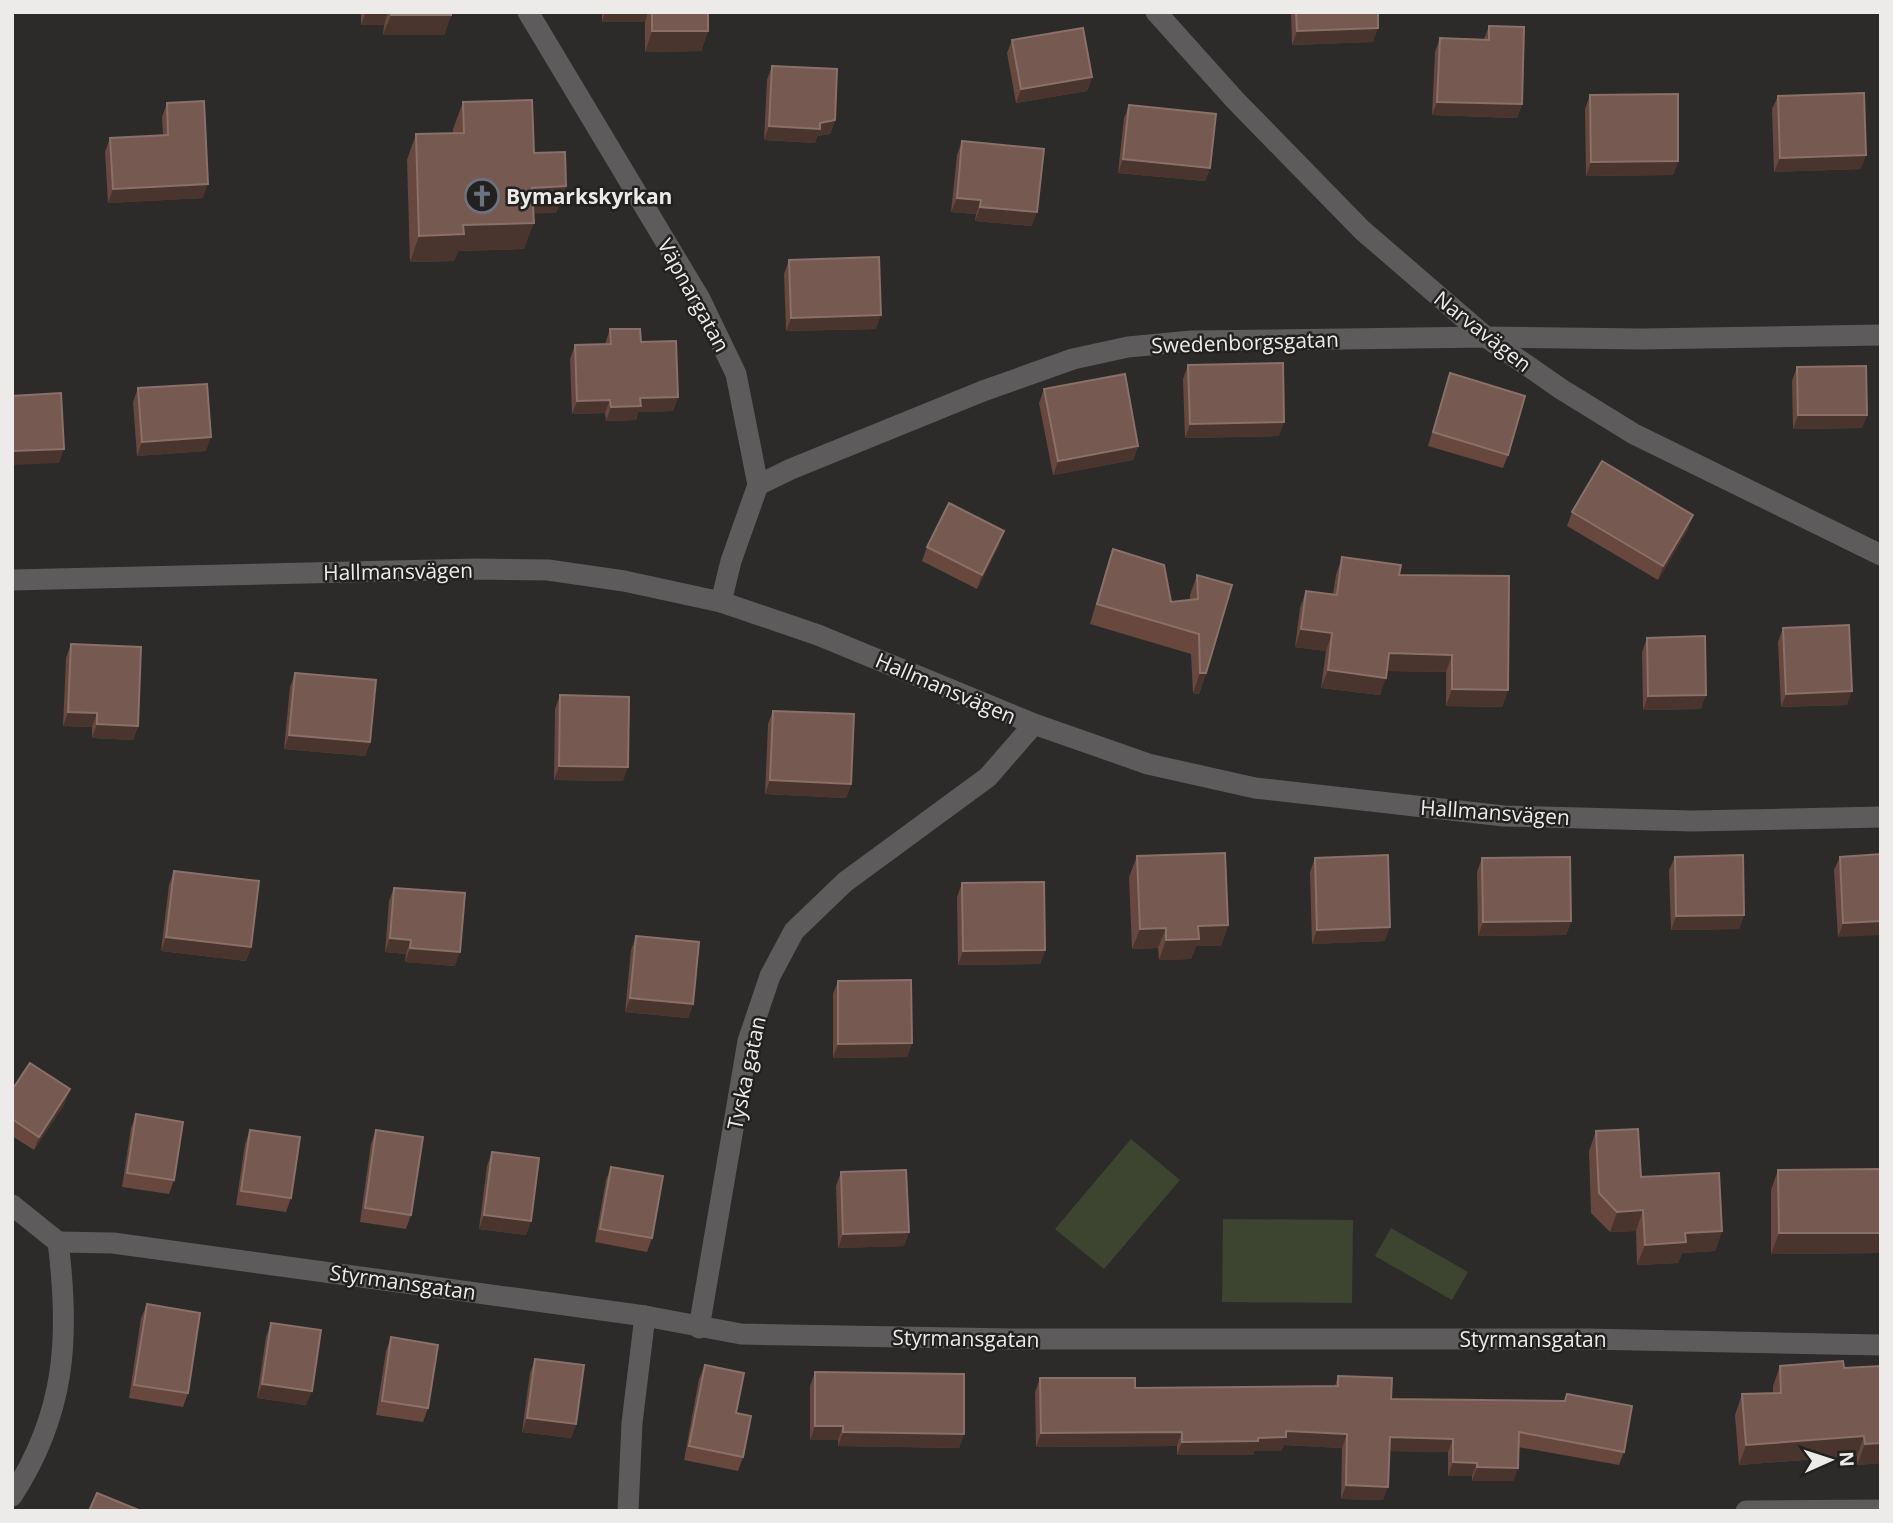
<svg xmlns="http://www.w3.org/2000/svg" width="1893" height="1523" font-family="'Open Sans',sans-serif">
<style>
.green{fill:#3d4430}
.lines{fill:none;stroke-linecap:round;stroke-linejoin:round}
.street{stroke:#5d5b5b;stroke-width:21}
.wall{fill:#68473e}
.shaded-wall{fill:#4a352e}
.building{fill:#765950;stroke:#897068;stroke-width:2}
.labels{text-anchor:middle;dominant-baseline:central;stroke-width:5;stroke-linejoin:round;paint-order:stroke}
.poi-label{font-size:21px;font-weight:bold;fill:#ecebea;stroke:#23211f;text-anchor:start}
.street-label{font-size:21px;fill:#ecebea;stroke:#23211f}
</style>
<rect width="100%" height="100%" fill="#2c2b29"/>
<!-- green -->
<g class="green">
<polygon points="1131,1139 1180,1180 1104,1269 1055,1229"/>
<polygon points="1223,1219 1353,1220 1352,1303 1222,1302"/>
<polygon points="1391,1228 1468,1272 1452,1300 1375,1256"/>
</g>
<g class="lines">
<!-- street -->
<g class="street">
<polyline points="528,12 700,299 736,374 758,485"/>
<polyline points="1156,12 1235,100 1362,230 1486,337 1561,389 1634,434 1881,555"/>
<polyline points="12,580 477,569 548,570 624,581 721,602 818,635 1034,724 1148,764 1255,788 1504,816 1692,821 1881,817"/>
<polyline points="721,602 731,561 758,485 791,469 983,391 1073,359 1128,347 1191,341 1486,337 1642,339 1881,335"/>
<path d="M12 1205 58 1242C70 1337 66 1413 12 1496"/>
<polyline points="58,1242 113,1243 645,1316 741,1334 1011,1339 1587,1339 1881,1345"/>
<polyline points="699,1328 748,1041 770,976 794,931 845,882 988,777 1034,724"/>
<polyline points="628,1511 632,1423 645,1316"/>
<polyline points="1746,1511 1881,1510"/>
</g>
</g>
<!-- wall -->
<g class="wall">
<polygon points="361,12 451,12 451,15 444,35 383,35 384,25 361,25"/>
<polygon points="602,12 708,12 708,31 701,51 645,52 645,22 602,22"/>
<polygon points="1291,12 1378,12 1373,42 1292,45"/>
<polygon points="1489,26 1522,104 1517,118 1432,115 1435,52 1440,38 1484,39"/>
<polygon points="1012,40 1092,77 1087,91 1016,103 1007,53"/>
<polygon points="772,66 835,120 830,134 817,136 815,143 764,140 767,80"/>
<polygon points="1590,95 1678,161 1673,175 1586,176 1585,109"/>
<polygon points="1778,96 1861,169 1774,172 1772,109"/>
<polygon points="463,102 534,153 566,186 556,213 533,213 524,249 458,251 454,261 410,262 407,160 416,134 453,133 453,129"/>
<polygon points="167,103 203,198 108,203 105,152 110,138 163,136 162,117"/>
<polygon points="1129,105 1210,168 1205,181 1118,173 1124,118"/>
<polygon points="962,141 1032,226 975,221 976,214 951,212 957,155"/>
<polygon points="789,260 876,329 786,331 784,274"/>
<polygon points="610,329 641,342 678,397 673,411 638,412 636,420 606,421 605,413 572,414 570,359 575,345 605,344"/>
<polygon points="1188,365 1279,436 1185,438 1183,379"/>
<polygon points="1797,367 1867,415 1862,428 1793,429 1792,381"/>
<polygon points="1450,373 1508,455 1503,468 1428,446"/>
<polygon points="138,388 206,451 137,456 133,402"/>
<polygon points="1044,389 1138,446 1133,460 1053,475 1039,403"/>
<polygon points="1572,512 1688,529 1658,580 1567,526"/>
<polygon points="999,545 977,589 922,561 927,547"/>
<polygon points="1113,549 1171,602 1190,600 1190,595 1197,575 1206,673 1199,694 1193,693 1191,654 1090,624 1106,570"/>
<polygon points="1342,557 1399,575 1508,690 1502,707 1446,706 1446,672 1387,671 1380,695 1321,688 1326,651 1295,647 1300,608 1306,591 1333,594 1336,575"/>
<polygon points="1783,628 1847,705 1781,707 1778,642"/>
<polygon points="1647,638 1701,709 1643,710 1642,652"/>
<polygon points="71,644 138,726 133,740 92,738 92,727 63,726 66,658"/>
<polygon points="295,673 370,742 365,756 284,749 290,687"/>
<polygon points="560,695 623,781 554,780 555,709"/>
<polygon points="773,711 851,784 846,798 765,794 768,724"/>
<polygon points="1881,854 1838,937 1834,870 1840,857"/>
<polygon points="1137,856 1228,925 1221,946 1196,946 1191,959 1159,960 1158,948 1132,949 1129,877"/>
<polygon points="1675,857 1744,915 1739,929 1671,930 1669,870"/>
<polygon points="1315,858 1385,941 1312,944 1310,872"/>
<polygon points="1482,858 1571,921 1566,935 1478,936 1477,872"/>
<polygon points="174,871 251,947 246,961 161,951 169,885"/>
<polygon points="962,883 1045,950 1040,964 958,965 957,897"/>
<polygon points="394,888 455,966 405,962 406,954 385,952 389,901"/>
<polygon points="636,936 693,1004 688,1018 625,1012 631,950"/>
<polygon points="838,981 912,1043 907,1057 833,1058 833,994"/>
<polygon points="12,1090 65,1103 34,1150 12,1136"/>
<polygon points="136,1114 174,1180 169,1194 122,1187 131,1128"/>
<polygon points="250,1130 291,1198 286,1212 236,1205 245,1144"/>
<polygon points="376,1130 411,1215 406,1229 360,1222 371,1144"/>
<polygon points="1596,1131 1641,1177 1722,1231 1715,1251 1682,1253 1678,1263 1637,1265 1636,1231 1610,1232 1591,1213 1589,1151"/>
<polygon points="492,1152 531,1221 526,1235 479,1229 487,1166"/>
<polygon points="611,1167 652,1238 647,1252 595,1242 606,1180"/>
<polygon points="1881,1169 1881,1253 1771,1254 1771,1190 1778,1170"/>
<polygon points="841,1172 909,1232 904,1246 838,1248 836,1186"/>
<polygon points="147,1304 188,1393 183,1407 129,1398 141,1318"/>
<polygon points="271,1323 306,1405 257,1398 266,1337"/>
<polygon points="391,1337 428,1408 423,1422 376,1415 386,1351"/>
<polygon points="535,1359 576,1424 571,1438 522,1432 530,1373"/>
<polygon points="705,1365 736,1413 743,1457 738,1471 684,1460 699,1379"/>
<polygon points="1780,1366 1844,1368 1881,1463 1857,1465 1857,1456 1739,1465 1735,1415 1742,1394 1773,1393 1773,1386"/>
<polygon points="815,1372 964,1434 959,1448 838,1446 838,1440 810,1440 810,1386"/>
<polygon points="1338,1376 1391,1399 1564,1401 1567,1394 1624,1452 1619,1465 1518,1447 1518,1468 1513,1481 1472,1481 1472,1476 1448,1476 1448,1452 1389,1451 1383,1500 1341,1499 1342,1448 1284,1445 1281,1451 1254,1451 1253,1455 1177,1455 1177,1446 1036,1447 1035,1392 1040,1378 1135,1388 1335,1386"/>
</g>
<!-- shaded-wall -->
<g class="shaded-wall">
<polygon points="366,12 388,12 384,25 361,25"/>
<polygon points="605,12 648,12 645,22 602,22"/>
<polygon points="391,15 451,15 444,35 383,35"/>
<polygon points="1378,28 1373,42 1292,45 1297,31"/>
<polygon points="652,31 708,31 701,51 645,52"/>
<polygon points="1092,77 1087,91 1016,103 1021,89"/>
<polygon points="1437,102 1522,104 1517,118 1432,115"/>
<polygon points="835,120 830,134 817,136 815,143 764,140 769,126 820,123"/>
<polygon points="1866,155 1861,169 1774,172 1780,158"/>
<polygon points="1123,159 1210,168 1205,181 1118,173"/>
<polygon points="1678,161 1673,175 1586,176 1591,162"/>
<polygon points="208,184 203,198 108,203 113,189"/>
<polygon points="566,186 556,213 523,214 532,188"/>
<polygon points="957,198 981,200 976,214 951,212"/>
<polygon points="980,207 1037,212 1032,226 975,221"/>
<polygon points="534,223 524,249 458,251 454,261 410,262 419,236 463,225"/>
<polygon points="881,315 876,329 786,331 791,318"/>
<polygon points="678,397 673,411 638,412 636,420 606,421 611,407 640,398"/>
<polygon points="610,400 605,413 572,414 577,401"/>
<polygon points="1798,415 1867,415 1862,428 1793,429"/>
<polygon points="1284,422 1279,436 1185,438 1190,424"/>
<polygon points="211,437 206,451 137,456 142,442"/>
<polygon points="1138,446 1133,460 1053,475 1058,461"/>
<polygon points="64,449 59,463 12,465 12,451"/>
<polygon points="1693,515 1688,529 1658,580 1663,566"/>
<polygon points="1004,531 999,545 977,589 982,575"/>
<polygon points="1301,629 1332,633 1326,651 1295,647"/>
<polygon points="1389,653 1452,655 1446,672 1383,671"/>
<polygon points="1328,670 1386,678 1380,695 1321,688"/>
<polygon points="1200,673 1206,673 1199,694 1193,693"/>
<polygon points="1452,689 1508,690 1502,707 1446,706"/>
<polygon points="1852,691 1847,705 1781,707 1786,694"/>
<polygon points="1706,695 1701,709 1643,710 1648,696"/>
<polygon points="68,712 97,713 92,727 63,726"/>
<polygon points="97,724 138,726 133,740 92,738"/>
<polygon points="289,735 370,742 365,756 284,749"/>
<polygon points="559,766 628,767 623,781 554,780"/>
<polygon points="770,780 851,784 846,798 765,794"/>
<polygon points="1744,915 1739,929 1671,930 1676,916"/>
<polygon points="1571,921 1566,935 1478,936 1483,922"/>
<polygon points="1881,921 1881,935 1838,937 1843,923"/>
<polygon points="1228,925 1221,946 1196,946 1191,959 1159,960 1166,940 1198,926"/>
<polygon points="1390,927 1385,941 1312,944 1317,930"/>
<polygon points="1166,928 1158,948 1132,949 1140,929"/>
<polygon points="166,937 251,947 246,961 161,951"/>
<polygon points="390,938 411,940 406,954 385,952"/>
<polygon points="410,948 460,952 455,966 405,962"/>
<polygon points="1045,950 1040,964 958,965 963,951"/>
<polygon points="630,998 693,1004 688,1018 625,1012"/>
<polygon points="912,1043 907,1057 833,1058 838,1044"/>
<polygon points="70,1089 65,1103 34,1150 39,1137"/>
<polygon points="1643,1210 1636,1231 1610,1232 1617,1212"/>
<polygon points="484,1215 531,1221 526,1235 479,1229"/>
<polygon points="1722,1231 1715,1251 1682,1253 1678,1263 1637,1265 1645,1245 1685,1233"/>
<polygon points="909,1232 904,1246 838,1248 843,1234"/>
<polygon points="1779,1233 1881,1233 1881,1253 1771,1254"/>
<polygon points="262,1384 312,1391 306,1405 257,1398"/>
<polygon points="527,1418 576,1424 571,1438 522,1432"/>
<polygon points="815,1426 843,1426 838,1440 810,1440"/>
<polygon points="1286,1431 1347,1434 1342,1448 1284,1445 1281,1451 1254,1451 1253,1455 1177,1455 1182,1442 1258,1438"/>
<polygon points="843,1432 964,1434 959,1448 838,1446"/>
<polygon points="1182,1432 1177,1446 1036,1447 1041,1433"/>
<polygon points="1864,1436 1857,1456 1739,1465 1746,1445"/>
<polygon points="1390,1437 1453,1439 1448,1452 1385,1451"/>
<polygon points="1881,1443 1881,1463 1857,1465 1865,1444"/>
<polygon points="1453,1462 1477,1463 1472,1476 1448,1476"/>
<polygon points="1477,1467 1518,1468 1513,1481 1472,1481"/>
<polygon points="1346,1485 1388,1487 1383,1500 1341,1499"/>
</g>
<!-- building -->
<g class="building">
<rect x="391" y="12" width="60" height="3"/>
<rect x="652" y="12" width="56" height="19"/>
<polygon points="1296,12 1378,12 1378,28 1297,31"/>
<polygon points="1489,26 1524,27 1522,104 1437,102 1440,38 1489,40"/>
<polygon points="1083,28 1092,77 1021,89 1012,40"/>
<polygon points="772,66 837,69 835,120 820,123 820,129 769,126"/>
<polygon points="1864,93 1866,155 1780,158 1778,96"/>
<polygon points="1678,94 1678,161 1591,162 1590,95"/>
<polygon points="532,100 534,153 565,152 566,186 532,188 534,223 463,225 464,234 419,236 416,134 464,133 463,102"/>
<polygon points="204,101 208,184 113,189 110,138 168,135 167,103"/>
<polygon points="1129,105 1216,114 1210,168 1123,159"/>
<polygon points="962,141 1044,149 1037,212 980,207 981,200 957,198"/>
<polygon points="879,257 881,315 791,318 789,260"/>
<polygon points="610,329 640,329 641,342 676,341 678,397 640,398 641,406 611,407 610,400 577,401 575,345 611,344"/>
<polygon points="1283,363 1284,422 1190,424 1188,365"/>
<polygon points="1866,366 1867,415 1798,415 1797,367"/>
<polygon points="1450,373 1525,396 1508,455 1433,432"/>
<polygon points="1125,374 1138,446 1058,461 1044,389"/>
<polygon points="207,384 211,437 142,442 138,388"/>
<polygon points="61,393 64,449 12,451 12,396"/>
<polygon points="1602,461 1693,515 1663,566 1572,512"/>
<polygon points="949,503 1004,531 982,575 927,547"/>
<polygon points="1113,549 1164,565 1171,602 1198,599 1197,575 1232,585 1206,673 1200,673 1199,634 1097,604"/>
<polygon points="1342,557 1401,565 1399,575 1509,576 1508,690 1452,689 1452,655 1389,653 1386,678 1328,670 1332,633 1301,629 1306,591 1337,595"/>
<polygon points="1849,625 1852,691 1786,694 1783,628"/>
<polygon points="1705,636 1706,695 1648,696 1647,638"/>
<polygon points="71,644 141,647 138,726 97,724 97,713 68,712"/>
<polygon points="295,673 376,680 370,742 289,735"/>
<polygon points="560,695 629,697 628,767 559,766"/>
<polygon points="773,711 854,714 851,784 770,780"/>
<polygon points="1225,853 1228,925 1198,926 1199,939 1166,940 1166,928 1140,929 1137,856"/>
<polygon points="1881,854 1881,921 1843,923 1840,857"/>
<polygon points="1388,855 1390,927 1317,930 1315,858"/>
<polygon points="1743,855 1744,915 1676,916 1675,857"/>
<polygon points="1570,857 1571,921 1483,922 1482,858"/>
<polygon points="174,871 259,881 251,947 166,937"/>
<polygon points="1044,882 1045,950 963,951 962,883"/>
<polygon points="394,888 465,893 460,952 410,948 411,940 390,938"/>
<polygon points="636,936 699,942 693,1004 630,998"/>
<polygon points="911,980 912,1043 838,1044 838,981"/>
<polygon points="30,1063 70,1089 39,1137 12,1119 12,1090"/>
<polygon points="136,1114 183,1122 174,1180 127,1173"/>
<polygon points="1638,1129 1641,1177 1719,1173 1722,1231 1685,1233 1686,1242 1645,1245 1643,1210 1617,1212 1599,1193 1596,1131"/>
<polygon points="250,1130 300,1137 291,1198 241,1191"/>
<polygon points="376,1130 423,1137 411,1215 365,1208"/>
<polygon points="492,1152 539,1158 531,1221 484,1215"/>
<polygon points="611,1167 663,1176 652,1238 600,1229"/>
<polygon points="1881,1169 1881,1233 1779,1233 1778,1170"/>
<polygon points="906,1170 909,1232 843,1234 841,1172"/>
<polygon points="147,1304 200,1313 188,1393 134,1385"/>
<polygon points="271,1323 321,1330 312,1391 262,1384"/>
<polygon points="391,1337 438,1345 428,1408 382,1401"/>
<polygon points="535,1359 584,1365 576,1424 527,1418"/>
<polygon points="1843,1361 1844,1368 1881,1366 1881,1443 1865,1444 1864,1436 1746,1445 1742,1394 1781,1393 1780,1366"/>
<polygon points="705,1365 744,1373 736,1413 751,1416 743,1457 689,1446"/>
<polygon points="815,1372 964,1374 964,1434 843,1432 843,1426 815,1426"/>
<polygon points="1338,1376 1392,1378 1391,1399 1565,1401 1567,1394 1632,1406 1624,1452 1519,1432 1518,1468 1477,1467 1477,1463 1453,1462 1453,1439 1390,1437 1388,1487 1346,1485 1347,1434 1286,1431 1286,1437 1258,1438 1258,1441 1182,1442 1182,1432 1041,1433 1040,1378 1135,1378 1135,1388 1338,1386"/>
<polygon points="97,1493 141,1511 89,1511"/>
</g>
<!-- icons -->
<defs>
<g id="church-ring" transform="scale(1.75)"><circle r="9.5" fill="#23211f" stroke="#6b7280" stroke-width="1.5"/><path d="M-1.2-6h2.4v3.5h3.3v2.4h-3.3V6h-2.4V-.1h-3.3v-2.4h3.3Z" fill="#6b7280"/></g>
</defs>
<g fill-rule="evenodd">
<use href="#church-ring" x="482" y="196"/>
</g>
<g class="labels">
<!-- poi labels -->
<g class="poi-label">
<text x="506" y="196">Bymarkskyrkan</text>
</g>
<!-- street labels -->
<g class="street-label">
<text transform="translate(694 295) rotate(61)">Väpnargatan</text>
<text transform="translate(1483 331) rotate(38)">Narvavägen</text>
<text transform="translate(1245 342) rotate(-2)">Swedenborgsgatan</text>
<text transform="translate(398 571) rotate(-1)">Hallmansvägen</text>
<text transform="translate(946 688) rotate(23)">Hallmansvägen</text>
<text transform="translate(1495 812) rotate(4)">Hallmansvägen</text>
<text transform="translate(746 1073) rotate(-78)">Tyska gatan</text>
<text transform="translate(403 1282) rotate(8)">Styrmansgatan</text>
<text transform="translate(966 1338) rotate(1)">Styrmansgatan</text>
<text x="1533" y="1339">Styrmansgatan</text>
</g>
</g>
<!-- border -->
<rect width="1893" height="1523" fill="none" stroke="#ecebea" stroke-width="28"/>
<!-- north arrow -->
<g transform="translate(1830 1460) rotate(87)" stroke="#23211f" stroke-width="5" paint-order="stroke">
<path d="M0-5L12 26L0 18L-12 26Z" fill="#ecebea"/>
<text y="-10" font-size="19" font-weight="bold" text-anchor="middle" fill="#ecebea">N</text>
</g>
</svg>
